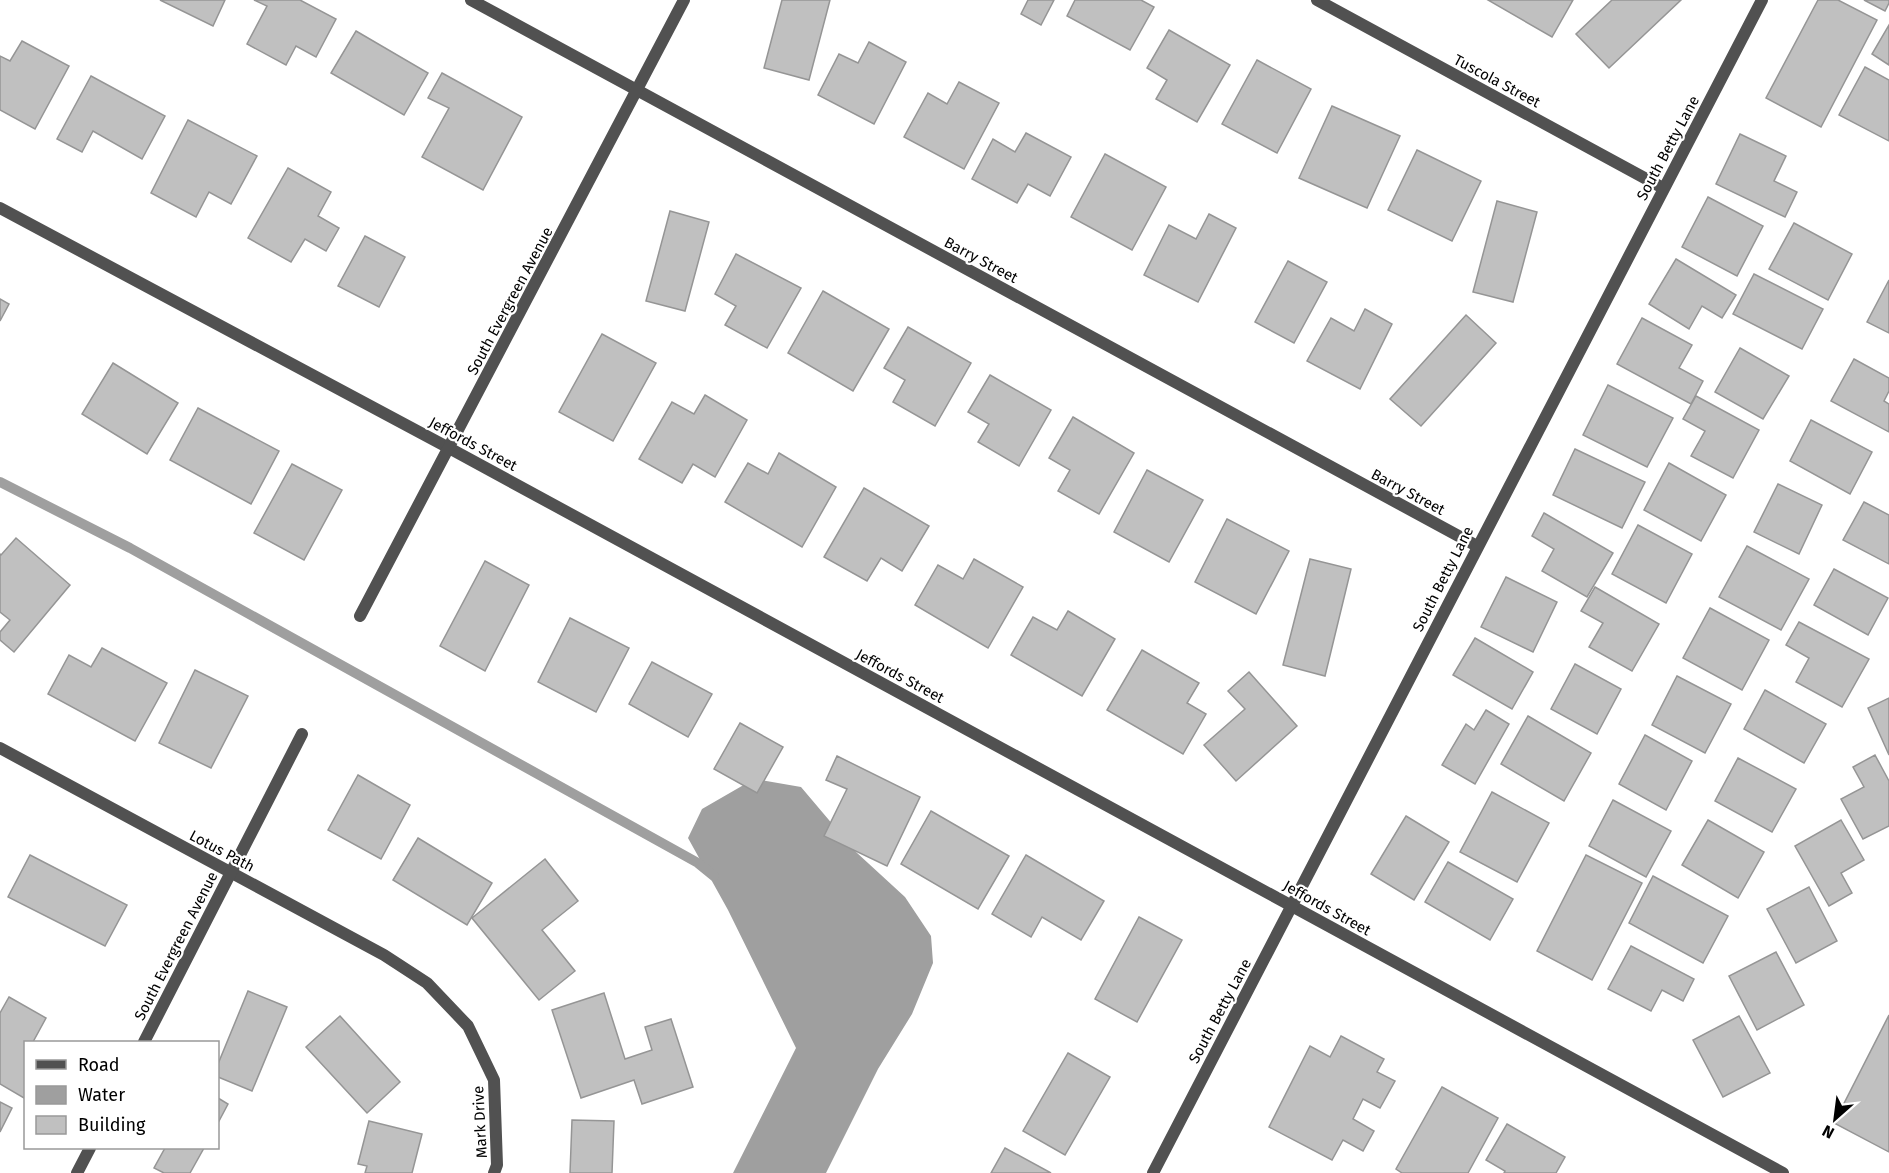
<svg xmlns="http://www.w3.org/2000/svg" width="1889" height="1173" font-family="'Fira Sans',sans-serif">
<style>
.water{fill:#9f9f9f}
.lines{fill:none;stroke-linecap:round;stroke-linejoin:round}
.stream{stroke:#9f9f9f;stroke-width:10}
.building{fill:#c0c0c0;stroke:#959595;stroke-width:1.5}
.street{stroke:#515151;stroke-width:12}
.labels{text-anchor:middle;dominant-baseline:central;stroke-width:4.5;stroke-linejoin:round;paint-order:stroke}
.street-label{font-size:15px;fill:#000;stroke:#fff}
</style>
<rect width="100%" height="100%" fill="#fff"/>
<!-- water -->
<polygon class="water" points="754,779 801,787 856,852 905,897 931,936 933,963 912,1014 878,1069 826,1173 733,1173 796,1048 728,910 688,838 702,809"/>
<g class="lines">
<!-- stream -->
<polyline class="stream" points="0,482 130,548 698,863 714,876"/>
</g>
<!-- building -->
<g class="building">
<polygon points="160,0 225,0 213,26"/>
<polygon points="254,0 300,0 336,19 316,57 296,46 286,65 247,44 267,6"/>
<polygon points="782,0 830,0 809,80 764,68"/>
<polygon points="1028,0 1054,0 1041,25 1021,14"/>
<polygon points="1075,0 1141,0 1154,7 1130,50 1067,16"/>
<polygon points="1488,0 1573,0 1552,37"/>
<polygon points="1612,0 1681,0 1609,68 1576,34"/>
<polygon points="1818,0 1838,0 1877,20 1821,127 1766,98"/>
<polygon points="1864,0 1889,0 1889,3 1885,11"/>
<polygon points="1889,25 1889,65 1872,54"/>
<polygon points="1169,30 1230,65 1197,122 1156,99 1167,80 1147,68"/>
<polygon points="356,31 428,73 404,115 331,73"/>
<polygon points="22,41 69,66 35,129 0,110 0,56 10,61"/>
<polygon points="869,42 906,62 874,124 818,95 839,54 858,63"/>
<polygon points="1257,60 1311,89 1277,153 1222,124"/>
<polygon points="1865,67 1889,80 1889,141 1839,115"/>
<polygon points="442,73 522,117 483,190 422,157 449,108 428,98"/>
<polygon points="91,76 165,116 142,159 93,131 82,152 57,139"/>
<polygon points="959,82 999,103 964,169 904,137 928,93 947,104"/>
<polygon points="1332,106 1400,136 1367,208 1299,178"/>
<polygon points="188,120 257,156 231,204 209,192 196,217 151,193"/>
<polygon points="1026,133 1071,157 1050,196 1028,184 1017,203 972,179 993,139 1015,152"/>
<polygon points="1740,134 1786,156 1774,181 1797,192 1785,217 1716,184"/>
<polygon points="1417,150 1481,181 1452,241 1388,210"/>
<polygon points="1105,154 1166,187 1132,250 1071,217"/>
<polygon points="288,168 331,192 318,216 339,228 326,251 305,239 291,262 248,238"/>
<polygon points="1708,197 1763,226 1737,276 1682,247"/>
<polygon points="1497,201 1537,212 1513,302 1473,292"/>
<polygon points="670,211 709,222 685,311 646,301"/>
<polygon points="1209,214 1236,228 1198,302 1144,275 1169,225 1196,239"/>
<polygon points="1794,223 1852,254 1828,300 1769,269"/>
<polygon points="365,236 405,257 379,307 338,286"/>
<polygon points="736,254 801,288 767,348 725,325 736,306 715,294"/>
<polygon points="1676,259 1736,295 1722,318 1702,306 1689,329 1649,304"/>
<polygon points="1288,261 1327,282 1294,343 1255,322"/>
<polygon points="1754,274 1823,309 1802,349 1733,314"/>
<polygon points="1889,280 1889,333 1867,322"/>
<polygon points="823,291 889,329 853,391 788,353"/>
<polygon points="0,299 9,304 0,321"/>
<polygon points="1365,309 1392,324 1360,389 1307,361 1331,318 1354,331"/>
<polygon points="1466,315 1496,343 1421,426 1390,399"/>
<polygon points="1642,318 1692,345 1679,368 1703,381 1691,404 1617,364"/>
<polygon points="908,327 971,363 935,426 893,402 905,380 884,368"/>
<polygon points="602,334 656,363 613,441 559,412"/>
<polygon points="1740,348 1789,376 1763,419 1715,392"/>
<polygon points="1854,359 1889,378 1889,391 1884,401 1889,404 1889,432 1831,401"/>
<polygon points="113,363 178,403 147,454 82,414"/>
<polygon points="990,375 1051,410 1019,466 978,442 989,424 968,412"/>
<polygon points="1608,385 1673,418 1647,467 1583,435"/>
<polygon points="705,395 747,420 715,477 693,464 682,483 639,459 672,402 694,414"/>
<polygon points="1696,396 1759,430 1733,478 1691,456 1705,431 1683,419"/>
<polygon points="198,408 279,451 251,504 170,460"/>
<polygon points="1073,417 1134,453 1099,514 1058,491 1070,470 1049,458"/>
<polygon points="1811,420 1872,452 1850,494 1790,461"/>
<polygon points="1575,449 1645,482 1622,528 1553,495"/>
<polygon points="779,453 836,487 802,547 725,502 748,463 768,474"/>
<polygon points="1669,463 1726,495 1701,541 1644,510"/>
<polygon points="292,464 342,490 304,560 254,533"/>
<polygon points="1147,470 1203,500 1169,562 1114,532"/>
<polygon points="1778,484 1822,505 1799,554 1754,532"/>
<polygon points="864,488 929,526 902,571 881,558 867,581 824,557"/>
<polygon points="1864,502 1889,515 1889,564 1843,540"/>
<polygon points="1544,513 1613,553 1587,597 1542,571 1554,549 1532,536"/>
<polygon points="1227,519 1289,551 1256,614 1195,582"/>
<polygon points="1638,525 1692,554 1666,603 1612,574"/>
<polygon points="16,538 70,585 14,652 0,640 0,632 10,620 0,612 0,554 1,555"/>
<polygon points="1747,546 1809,579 1781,630 1719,597"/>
<polygon points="974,559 1023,587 988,648 915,605 938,565 963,579"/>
<polygon points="1310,559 1351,569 1325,676 1283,665"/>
<polygon points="485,561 529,585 485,671 440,646"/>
<polygon points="1834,569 1888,598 1868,635 1814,605"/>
<polygon points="1506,577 1557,602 1533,652 1481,627"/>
<polygon points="1595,587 1659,624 1632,671 1589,647 1603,623 1581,611"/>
<polygon points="1710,608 1769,640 1742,690 1683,658"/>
<polygon points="1068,611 1115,639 1082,696 1011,655 1033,617 1057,630"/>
<polygon points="570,618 629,648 596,712 538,682"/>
<polygon points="1799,622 1869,659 1842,707 1796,682 1809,658 1786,645"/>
<polygon points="1475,638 1533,672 1512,709 1453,675"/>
<polygon points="102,648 167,683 135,741 48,694 69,655 91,667"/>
<polygon points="1142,650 1199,683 1187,703 1206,714 1183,754 1107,710"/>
<polygon points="652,662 712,694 688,737 629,704"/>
<polygon points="1575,664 1621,689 1597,734 1551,709"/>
<polygon points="195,670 248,696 211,768 159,743"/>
<polygon points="1249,672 1297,726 1236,781 1204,745 1245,709 1228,691"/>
<polygon points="1677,676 1731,704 1705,753 1652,725"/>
<polygon points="1765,690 1826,724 1804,763 1744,729"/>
<polygon points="1889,698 1889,755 1868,708"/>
<polygon points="1486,710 1509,724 1475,784 1442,765 1466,724 1474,730"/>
<polygon points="1528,716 1591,753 1564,801 1501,764"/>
<polygon points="740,723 783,747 757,793 714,769"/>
<polygon points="1645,735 1692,761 1666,810 1619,784"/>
<polygon points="1875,755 1889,781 1889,826 1863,839 1841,799 1864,787 1853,767"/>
<polygon points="837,756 920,797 887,866 824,836 847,789 826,780"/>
<polygon points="1738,758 1796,789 1772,832 1715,801"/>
<polygon points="358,775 410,805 381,859 328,830"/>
<polygon points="1492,792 1549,823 1517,882 1460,852"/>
<polygon points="1613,800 1671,831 1646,877 1589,846"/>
<polygon points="931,811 1009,856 978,909 901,864"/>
<polygon points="1406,816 1449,842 1414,900 1371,874"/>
<polygon points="1708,820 1764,852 1738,898 1682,865"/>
<polygon points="1841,820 1864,860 1841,873 1852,893 1829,906 1795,846"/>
<polygon points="418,838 492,883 467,925 393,880"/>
<polygon points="30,855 127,905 105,946 8,897"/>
<polygon points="1026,855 1104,901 1081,940 1042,917 1031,937 992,914"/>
<polygon points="1586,855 1642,883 1592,980 1537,951"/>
<polygon points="545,859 578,901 542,930 575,971 539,1000 472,918"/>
<polygon points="1448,862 1513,899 1490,940 1425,902"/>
<polygon points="1653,876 1728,916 1703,963 1629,923"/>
<polygon points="1809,887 1837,941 1796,963 1767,909"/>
<polygon points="1139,917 1182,940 1137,1022 1095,999"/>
<polygon points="1631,946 1694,979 1683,1001 1662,990 1651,1011 1608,989"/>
<polygon points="1776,952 1804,1005 1757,1030 1729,976"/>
<polygon points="248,991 287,1007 252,1091 218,1077 218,1064"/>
<polygon points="604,993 625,1059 652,1050 645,1027 671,1019 693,1087 642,1104 634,1080 581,1098 552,1010"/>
<polygon points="9,997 46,1018 33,1042 34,1042 26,1042 26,1095 24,1098 0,1084 0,1013"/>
<polygon points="1889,1015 1889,1152 1834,1123"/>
<polygon points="340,1016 400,1082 367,1113 306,1047"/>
<polygon points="1739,1016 1770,1073 1723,1097 1693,1040"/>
<polygon points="1341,1036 1384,1059 1377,1072 1395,1081 1380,1108 1363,1099 1353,1119 1374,1131 1363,1151 1343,1140 1332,1160 1269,1127 1310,1046 1330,1057"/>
<polygon points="1068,1053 1110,1077 1065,1155 1023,1131"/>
<polygon points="1442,1087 1498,1118 1468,1173 1402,1173 1396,1169"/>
<polygon points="218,1098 228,1104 218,1123"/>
<polygon points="0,1102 12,1108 0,1132"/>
<polygon points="572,1120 614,1121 612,1173 570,1173"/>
<polygon points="369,1121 422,1134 412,1173 365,1173 367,1166 358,1164"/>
<polygon points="1507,1124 1565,1157 1556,1173 1504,1173 1505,1171 1486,1160"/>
<polygon points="165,1148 204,1148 190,1173 164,1173 154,1168"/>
<polygon points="1005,1148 1051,1173 991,1173"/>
</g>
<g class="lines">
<!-- street -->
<g class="street">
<polyline points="471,0 1477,546"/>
<polyline points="1317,0 1663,188"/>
<polyline points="0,208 449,448 1783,1173"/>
<polyline points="360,616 684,0"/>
<polyline points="0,748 384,955 427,983 468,1026 494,1080 497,1165 494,1173"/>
<polyline points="144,1042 302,734"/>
<polyline points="77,1173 90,1148"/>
<polyline points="1153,1173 1762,0"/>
</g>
</g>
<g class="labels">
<!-- street labels -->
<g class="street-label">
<text transform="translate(1497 81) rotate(28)">Tuscola Street</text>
<text transform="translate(1668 148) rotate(-62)">South Betty Lane</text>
<text transform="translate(981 260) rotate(28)">Barry Street</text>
<text transform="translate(510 301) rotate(-62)">South Evergreen Avenue</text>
<text transform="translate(473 444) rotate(28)">Jeffords Street</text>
<text transform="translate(1408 492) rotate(28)">Barry Street</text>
<text transform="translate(1443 579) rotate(-63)">South Betty Lane</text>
<text transform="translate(900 676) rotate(28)">Jeffords Street</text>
<text transform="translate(222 851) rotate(28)">Lotus Path</text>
<text transform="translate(1327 908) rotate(29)">Jeffords Street</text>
<text transform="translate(176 946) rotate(-63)">South Evergreen Avenue</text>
<text transform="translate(1220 1011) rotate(-62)">South Betty Lane</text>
<text transform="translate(480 1122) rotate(-93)">Mark Drive</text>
</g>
</g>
<!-- legend -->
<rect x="24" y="1041" width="195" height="108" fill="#ffffff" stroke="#999999" stroke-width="1.5"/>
<rect x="36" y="1060" width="30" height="9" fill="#515151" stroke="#999999" stroke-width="1.5"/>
<text x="78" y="1071" font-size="18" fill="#000000">Road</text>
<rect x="36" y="1086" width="30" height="18" fill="#9f9f9f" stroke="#999999" stroke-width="1.5"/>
<text x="78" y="1101" font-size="18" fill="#000000">Water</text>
<rect x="36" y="1116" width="30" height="18" fill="#c0c0c0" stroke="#999999" stroke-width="1.5"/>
<text x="78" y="1131" font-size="18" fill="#000000">Building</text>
<!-- north arrow -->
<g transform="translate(1835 1119) rotate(208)" stroke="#ffffff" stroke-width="4.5" paint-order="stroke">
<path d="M0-4.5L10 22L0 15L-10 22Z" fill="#000000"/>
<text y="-9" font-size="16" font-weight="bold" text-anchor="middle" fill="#000000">N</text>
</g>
</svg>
